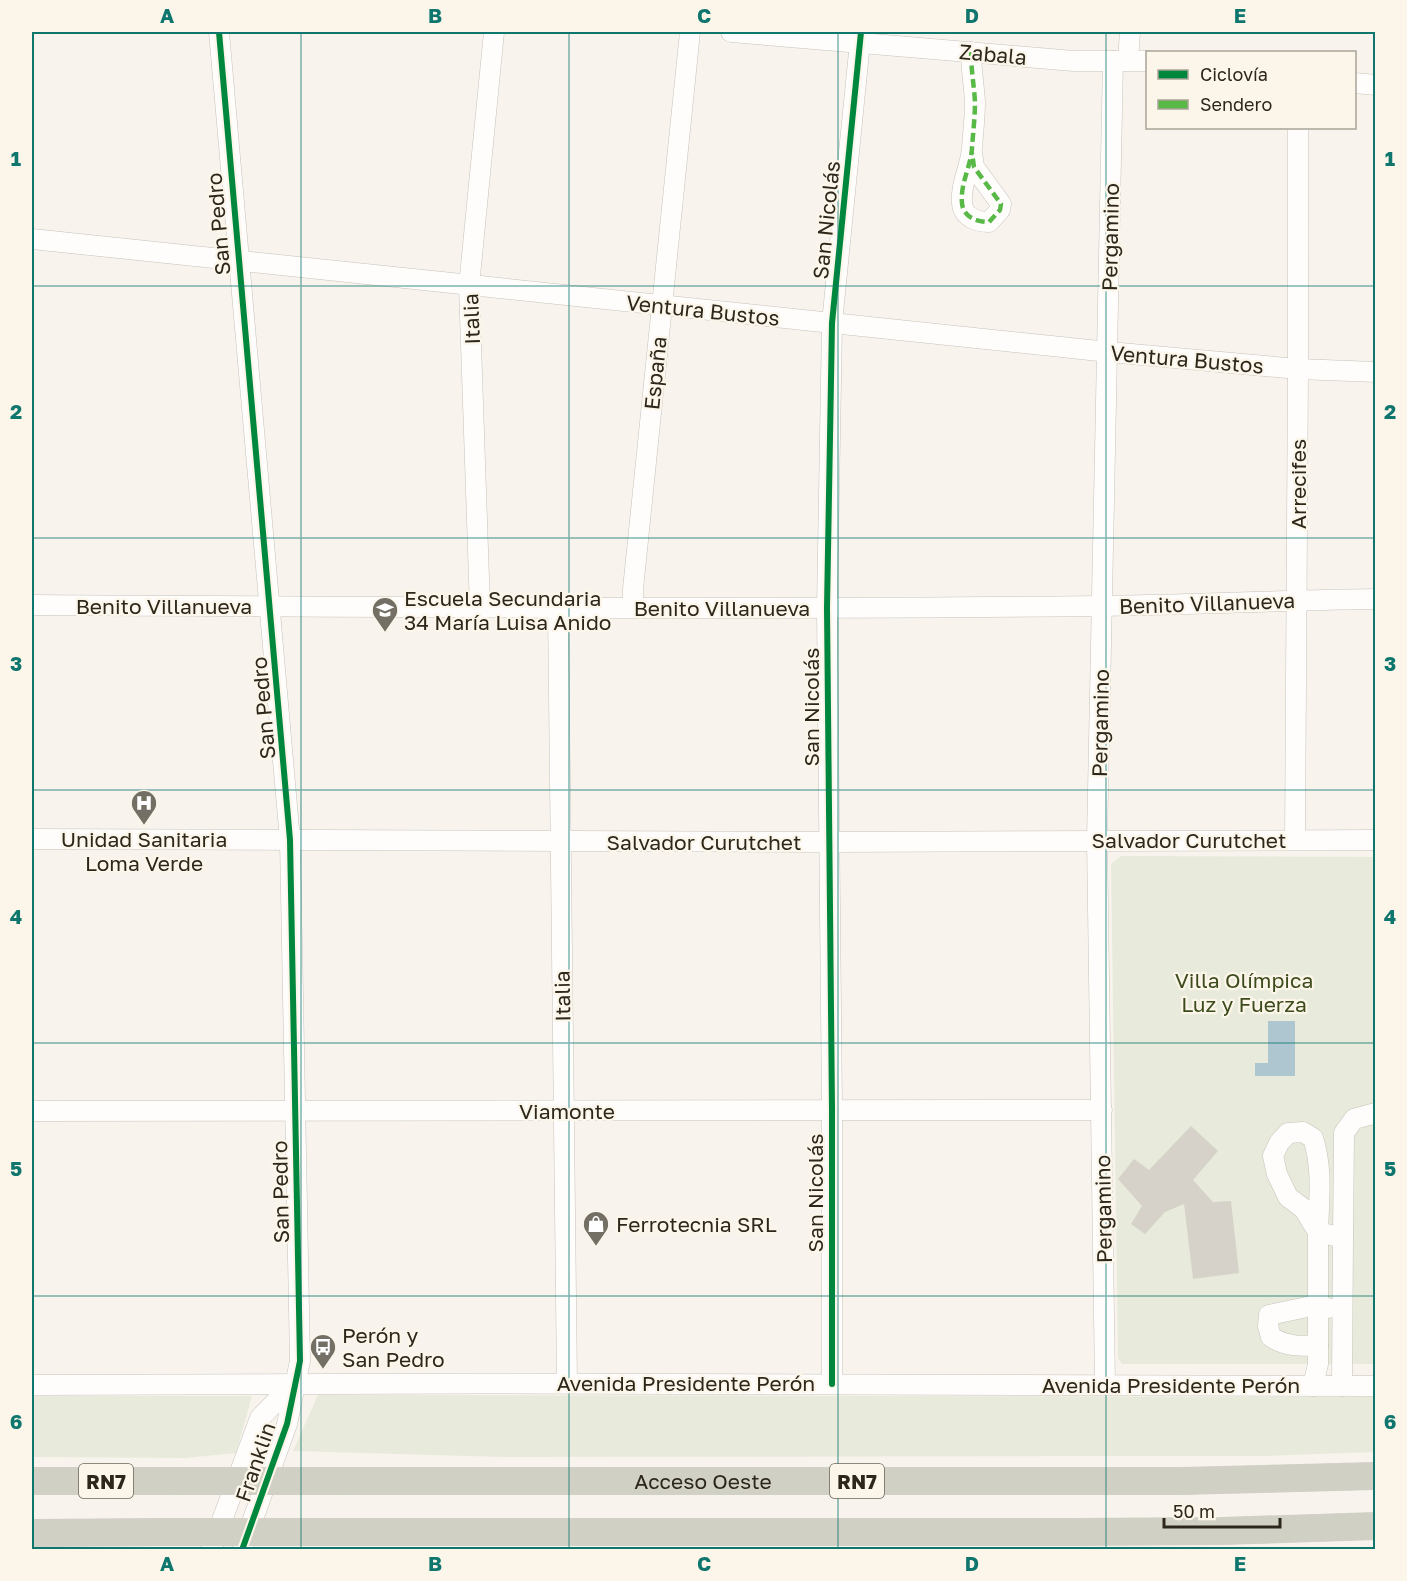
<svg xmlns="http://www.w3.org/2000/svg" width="1407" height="1581" font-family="'Golos Text',sans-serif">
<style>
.green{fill:#e8ebdb}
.water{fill:#aec6cf}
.building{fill:#d7d2c9}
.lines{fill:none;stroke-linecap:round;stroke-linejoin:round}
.minor-casing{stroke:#c7c2ba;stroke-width:21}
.highway-casing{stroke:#d3d0cb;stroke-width:28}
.minor{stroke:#fefdfc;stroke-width:20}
.highway{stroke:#d1d0c4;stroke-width:27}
.highway-bridge-casing{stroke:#d3d0cb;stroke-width:28;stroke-linecap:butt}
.highway-bridge{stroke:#d1d0c4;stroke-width:27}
.quiet{stroke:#58b947;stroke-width:4.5;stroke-dasharray:9 4.5;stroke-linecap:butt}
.cycleway-casing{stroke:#fcf5e9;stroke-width:10}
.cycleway{stroke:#00873e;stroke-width:6}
.grid{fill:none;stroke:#0f766e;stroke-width:1.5;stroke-opacity:0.55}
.labels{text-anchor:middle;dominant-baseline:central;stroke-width:4.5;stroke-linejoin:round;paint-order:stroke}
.shield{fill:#fcf5e9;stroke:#6b6559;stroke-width:1.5}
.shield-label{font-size:20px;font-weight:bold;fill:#2d271b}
.street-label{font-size:21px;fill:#2d271b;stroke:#fcf5e9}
.poi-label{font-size:21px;fill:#2d271b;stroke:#fcf5e9;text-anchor:start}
.park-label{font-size:21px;fill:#3c4b1b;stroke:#fcf5e9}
.neatline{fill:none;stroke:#0f766e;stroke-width:2}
.grid-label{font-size:20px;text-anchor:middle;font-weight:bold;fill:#0f766e}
</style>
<rect width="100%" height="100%" fill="#f8f4ed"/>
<!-- green -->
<g class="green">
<polygon points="1121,856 1375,857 1375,1364 1122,1364 1118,1358 1111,864"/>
<polygon points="318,1395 1375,1397 1375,1452 1266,1456 501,1457 293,1451"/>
<polygon points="32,1396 252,1396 236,1453 186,1458 32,1457"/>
</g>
<!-- water -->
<polygon class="water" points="1268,1021 1295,1021 1295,1076 1255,1076 1255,1063 1268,1063"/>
<!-- building -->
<polygon class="building" points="1191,1126 1218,1151 1193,1180 1213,1202 1231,1201 1239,1273 1193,1279 1184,1204 1165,1212 1145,1234 1131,1224 1142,1206 1118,1179 1134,1159 1149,1170"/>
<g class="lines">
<!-- minor casing -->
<g class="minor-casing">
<g id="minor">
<polyline points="219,32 290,840 300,1361 287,1424 242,1550"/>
<polyline points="731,32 1074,61 1148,61"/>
<path d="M971 52C971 69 974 85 975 102 975 117 973 133 972 148 971 166 960 184 962 203 963 217 977 222 989 222L1000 210 1001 204 974 167 972 153"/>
<polyline points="1128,60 1130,32"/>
<polyline points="1354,83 1376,85"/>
<polyline points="32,239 1109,352 1298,369 1376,372"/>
<path d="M32 605C387 607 743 610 1099 606 1191 605 1283 600 1376 599"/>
<polyline points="633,607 633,589 690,32"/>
<polyline points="480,608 469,286 494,32"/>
<polyline points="558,608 567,1383"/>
<polyline points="32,839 828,842 1376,840"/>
<polyline points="1295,840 1298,369 1298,128"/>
<polyline points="32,1111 1102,1110"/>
<polyline points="1343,1238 1344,1133 1354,1119 1376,1113"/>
<path d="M1318 1345C1300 1347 1286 1346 1271 1337L1268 1326 1269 1315 1307 1307 1328 1308"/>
<polyline points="832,1384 832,1110 827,608 832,323 861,32"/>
<polyline points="1105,1384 1097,840 1113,61"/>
<path d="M32 1385C480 1382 927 1384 1376 1386"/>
<path d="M1313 1386 1318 1364V1232L1304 1209 1288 1197 1277 1174 1273 1156 1279 1143 1288 1133 1303 1132 1313 1138C1323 1169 1319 1200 1318 1232L1343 1238 1342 1386"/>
<polyline points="211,1550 260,1418 294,1383"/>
</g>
</g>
<!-- highway casing -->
<g class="highway-casing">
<g id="highway">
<polyline points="32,1481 181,1481"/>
<path id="s1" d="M339 1481H1181L1376 1476"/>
<polyline points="324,1532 1074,1532 1222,1531 1376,1526"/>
<polyline points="32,1533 158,1532"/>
</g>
</g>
<!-- minor -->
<use href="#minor" class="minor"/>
<!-- highway -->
<use href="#highway" class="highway"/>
<!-- highway-bridge casing -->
<g class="highway-bridge-casing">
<g id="highway-bridge">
<polyline points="181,1481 339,1481"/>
<polyline points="158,1532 324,1532"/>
</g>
</g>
<!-- highway-bridge -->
<use href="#highway-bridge" class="highway-bridge"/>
<!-- quiet -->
<path class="quiet" d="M971 52C971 69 974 85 975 102 975 117 973 133 972 148 971 166 960 184 962 203 963 217 977 222 989 222L1000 210 1001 204 974 167 972 153"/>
<!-- cycleway casing -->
<g class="cycleway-casing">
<g id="cycleway">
<polyline points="219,32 290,840 300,1361 287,1424 242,1550"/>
<polyline points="832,1384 832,1110 827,608 832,323 861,32"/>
</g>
</g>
<!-- cycleway -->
<use href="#cycleway" class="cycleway"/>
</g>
<!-- grid -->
<path class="grid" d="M301 32V1550M569 32V1550M838 32V1550M1106 32V1550M32 286H1376M32 538H1376M32 790H1376M32 1043H1376M32 1296H1376"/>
<!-- icons -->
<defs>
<g id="school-pin" transform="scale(1.35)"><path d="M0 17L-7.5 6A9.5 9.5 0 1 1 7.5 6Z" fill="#746f64" stroke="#fcf5e9"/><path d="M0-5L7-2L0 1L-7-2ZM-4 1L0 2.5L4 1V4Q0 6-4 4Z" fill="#fff"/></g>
<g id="hospital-pin" transform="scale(1.35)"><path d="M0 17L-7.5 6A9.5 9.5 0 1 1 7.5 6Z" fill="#746f64" stroke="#fcf5e9"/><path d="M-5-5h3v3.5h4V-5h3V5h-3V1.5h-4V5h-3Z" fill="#fff"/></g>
<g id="shop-pin" transform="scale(1.35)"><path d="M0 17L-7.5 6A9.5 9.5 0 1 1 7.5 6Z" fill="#746f64" stroke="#fcf5e9"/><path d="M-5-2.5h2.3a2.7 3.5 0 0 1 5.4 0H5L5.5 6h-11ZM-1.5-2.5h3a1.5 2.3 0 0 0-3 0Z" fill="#fff"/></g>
<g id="bus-pin" transform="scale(1.35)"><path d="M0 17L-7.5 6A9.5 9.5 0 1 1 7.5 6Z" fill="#746f64" stroke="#fcf5e9"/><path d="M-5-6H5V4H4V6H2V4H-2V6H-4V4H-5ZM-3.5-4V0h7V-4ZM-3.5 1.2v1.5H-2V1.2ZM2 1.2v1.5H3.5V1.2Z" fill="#fff"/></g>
</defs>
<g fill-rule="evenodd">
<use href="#school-pin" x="385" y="610"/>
<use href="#hospital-pin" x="144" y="803"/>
<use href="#shop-pin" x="596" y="1224"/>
<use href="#bus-pin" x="323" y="1347"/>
</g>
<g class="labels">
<!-- shield labels -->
<g class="shield">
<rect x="79" y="1464" width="54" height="34" rx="4.5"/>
<rect x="830" y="1464" width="54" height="34" rx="4.5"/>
</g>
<g class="shield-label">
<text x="106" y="1481">RN7</text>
<text x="857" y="1481">RN7</text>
</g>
<!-- street labels -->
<g class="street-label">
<text transform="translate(993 54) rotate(5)">Zabala</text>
<text transform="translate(826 220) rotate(-84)">San Nicolás</text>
<text transform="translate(218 224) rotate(-95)">San Pedro</text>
<text transform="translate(1110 237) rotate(-89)">Pergamino</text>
<text transform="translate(703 310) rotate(6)">Ventura Bustos</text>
<text transform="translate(471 319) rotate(-92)">Italia</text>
<text transform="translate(1187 359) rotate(5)">Ventura Bustos</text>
<text transform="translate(655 373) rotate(-84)">España</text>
<text transform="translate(1298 484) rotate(-90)">Arrecifes</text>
<text transform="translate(1207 603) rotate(-2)">Benito Villanueva</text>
<text x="164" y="606">Benito Villanueva</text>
<text x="722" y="608">Benito Villanueva</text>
<text transform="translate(811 707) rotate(-90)">San Nicolás</text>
<text transform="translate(263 708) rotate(-95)">San Pedro</text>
<text transform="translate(1100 723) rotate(-89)">Pergamino</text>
<text x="1189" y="840">Salvador Curutchet</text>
<text x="704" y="842">Salvador Curutchet</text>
<text transform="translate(562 996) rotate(-91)">Italia</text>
<text x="567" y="1111">Viamonte</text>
<text transform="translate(280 1192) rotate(-91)">San Pedro</text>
<text transform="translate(815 1193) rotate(-90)">San Nicolás</text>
<text transform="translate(1103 1209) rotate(-91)">Pergamino</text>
<text x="686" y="1383">Avenida Presidente Perón</text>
<text x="1171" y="1385">Avenida Presidente Perón</text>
<text transform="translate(255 1462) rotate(-71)">Franklin</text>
<text stroke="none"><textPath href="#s1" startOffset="364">Acceso Oeste</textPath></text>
</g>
<!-- poi labels -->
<g class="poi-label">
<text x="404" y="598">Escuela Secundaria<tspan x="404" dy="24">34 María Luisa Anido</tspan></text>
<text x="144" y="839" text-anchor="middle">Unidad Sanitaria<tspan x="144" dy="24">Loma Verde</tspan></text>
<text x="616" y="1224">Ferrotecnia SRL</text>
<text x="342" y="1335">Perón y<tspan x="342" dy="24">San Pedro</tspan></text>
</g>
<!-- park labels -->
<g class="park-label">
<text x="1244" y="980">Villa Olímpica<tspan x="1244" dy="24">Luz y Fuerza</tspan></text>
</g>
</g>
<!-- border -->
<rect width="1407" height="1581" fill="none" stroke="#fcf5e9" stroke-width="66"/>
<!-- legend -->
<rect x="1146" y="51" width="210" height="78" fill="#fcf5e9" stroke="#a9a397" stroke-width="1.5"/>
<rect x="1158" y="70" width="30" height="9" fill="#00873e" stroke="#a9a397" stroke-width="1.5"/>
<text x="1200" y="81" font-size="18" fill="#2d271b">Ciclovía</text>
<rect x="1158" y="100" width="30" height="9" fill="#58b947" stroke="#a9a397" stroke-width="1.5"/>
<text x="1200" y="111" font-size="18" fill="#2d271b">Sendero</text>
<!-- scale -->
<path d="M1164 1518v9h116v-9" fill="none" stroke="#2d271b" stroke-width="3"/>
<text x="1173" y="1518" font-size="18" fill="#2d271b" stroke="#fcf5e9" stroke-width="4.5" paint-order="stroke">50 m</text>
<rect x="33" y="33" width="1341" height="1515" class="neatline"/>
<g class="grid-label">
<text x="167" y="23">A</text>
<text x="435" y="23">B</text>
<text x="704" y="23">C</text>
<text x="972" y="23">D</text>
<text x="1240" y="23">E</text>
<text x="16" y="166">1</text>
<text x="1390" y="166">1</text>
<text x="16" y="419">2</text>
<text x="1390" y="419">2</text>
<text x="16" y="671">3</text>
<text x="1390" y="671">3</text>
<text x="16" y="924">4</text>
<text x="1390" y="924">4</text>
<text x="16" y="1176">5</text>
<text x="1390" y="1176">5</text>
<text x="16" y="1429">6</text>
<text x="1390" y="1429">6</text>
<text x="167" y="1571">A</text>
<text x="435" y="1571">B</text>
<text x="704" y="1571">C</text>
<text x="972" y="1571">D</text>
<text x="1240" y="1571">E</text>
</g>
</svg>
